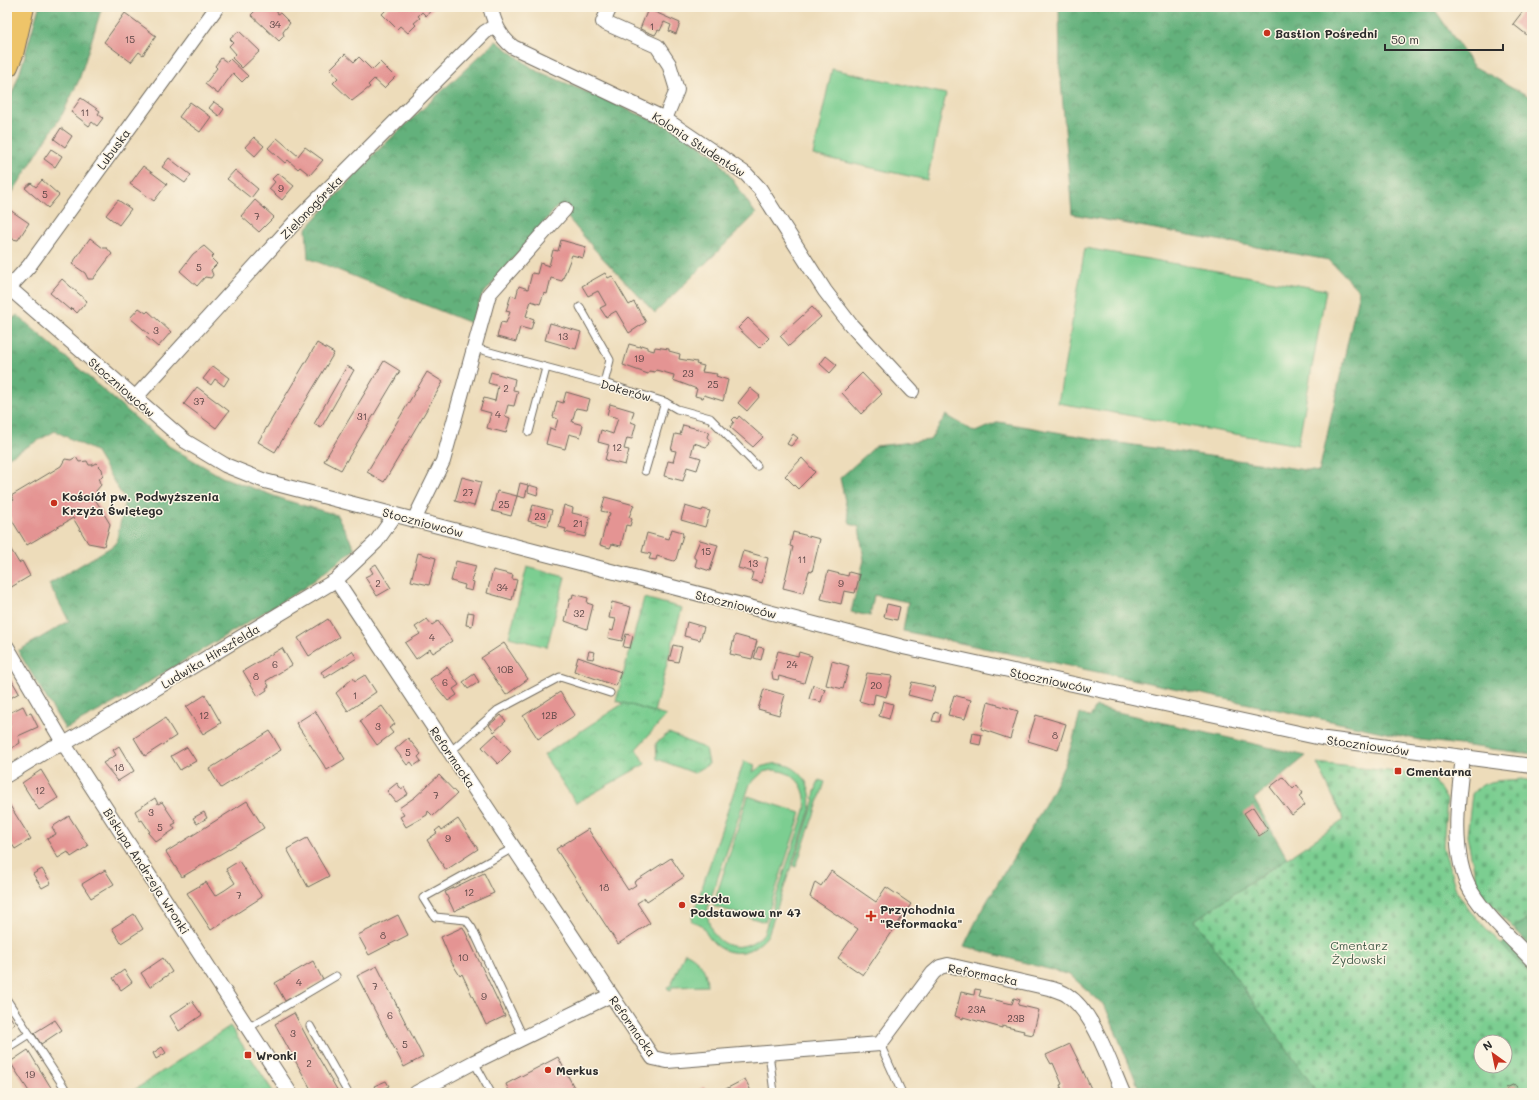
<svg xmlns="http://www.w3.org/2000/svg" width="1539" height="1100" font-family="Mali,sans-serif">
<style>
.grass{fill:url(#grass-tufts);stroke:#537c5e}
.forest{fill:url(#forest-crowns);stroke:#486e53}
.cemetery{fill:url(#cemetery-stones);stroke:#537c5e;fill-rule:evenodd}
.park{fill:url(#park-crowns);stroke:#537c5e}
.garden{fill:#7bce91;stroke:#537c5e;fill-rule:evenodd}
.building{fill:#e49493}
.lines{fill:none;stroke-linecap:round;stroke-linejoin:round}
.lane-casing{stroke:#6f695d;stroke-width:9}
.street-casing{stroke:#6f695d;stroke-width:16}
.primary-casing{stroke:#6f695d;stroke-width:24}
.lane{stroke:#fff;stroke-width:7}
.street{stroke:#fff;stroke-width:14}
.primary{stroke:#eec469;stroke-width:22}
.poi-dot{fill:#c8321e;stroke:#fcf5e5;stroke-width:1.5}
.labels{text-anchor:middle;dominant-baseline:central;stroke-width:3;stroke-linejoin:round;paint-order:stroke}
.number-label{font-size:10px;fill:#594545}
.poi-label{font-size:12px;font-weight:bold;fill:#2b2b2b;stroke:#fcf5e5;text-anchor:start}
.street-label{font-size:12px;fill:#2b2b2b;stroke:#fcf5e5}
.park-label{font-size:12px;fill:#435c4a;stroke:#fcf5e5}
</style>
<defs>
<pattern id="grass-tufts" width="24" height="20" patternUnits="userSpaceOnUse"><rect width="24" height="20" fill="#7bce91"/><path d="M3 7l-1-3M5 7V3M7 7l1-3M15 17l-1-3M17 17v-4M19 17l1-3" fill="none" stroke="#6ab17d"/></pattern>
<pattern id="forest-crowns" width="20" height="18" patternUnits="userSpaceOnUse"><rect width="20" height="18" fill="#64b17b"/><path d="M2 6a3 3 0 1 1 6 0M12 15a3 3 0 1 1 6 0" fill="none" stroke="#539065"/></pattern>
<pattern id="cemetery-stones" width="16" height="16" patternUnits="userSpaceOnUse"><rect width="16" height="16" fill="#7bce91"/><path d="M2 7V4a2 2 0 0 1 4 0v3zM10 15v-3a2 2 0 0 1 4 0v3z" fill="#6ab17d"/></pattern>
<pattern id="park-crowns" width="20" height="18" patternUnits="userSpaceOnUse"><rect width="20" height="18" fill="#7bce91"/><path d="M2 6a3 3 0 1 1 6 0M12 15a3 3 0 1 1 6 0" fill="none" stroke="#6ab17d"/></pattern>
</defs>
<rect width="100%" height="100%" fill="#fcf5e5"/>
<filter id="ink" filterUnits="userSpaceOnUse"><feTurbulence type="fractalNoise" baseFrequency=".025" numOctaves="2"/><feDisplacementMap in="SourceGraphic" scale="8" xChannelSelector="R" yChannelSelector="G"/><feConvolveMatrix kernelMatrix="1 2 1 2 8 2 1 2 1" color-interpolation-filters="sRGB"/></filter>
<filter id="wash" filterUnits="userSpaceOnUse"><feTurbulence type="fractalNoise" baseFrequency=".012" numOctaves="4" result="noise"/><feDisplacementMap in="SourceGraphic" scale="16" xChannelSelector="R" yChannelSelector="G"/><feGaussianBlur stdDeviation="0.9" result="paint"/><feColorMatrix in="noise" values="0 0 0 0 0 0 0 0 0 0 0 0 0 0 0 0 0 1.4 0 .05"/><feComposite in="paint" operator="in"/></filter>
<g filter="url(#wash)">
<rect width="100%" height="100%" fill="#eddcba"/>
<!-- grass -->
<g class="grass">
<polygon points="527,567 565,577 547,647 509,637"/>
<polygon points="644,598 682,608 654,712 616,701"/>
</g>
<!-- forest -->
<g class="forest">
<polygon points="39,7 102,7 79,80 63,113 7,201 7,107 20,72"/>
<polygon points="1059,7 1433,7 1473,66 1532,98 1532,754 1420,740 903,631 908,602 874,595 870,616 851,612 864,560 859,527 850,524 840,478 876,446 930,440 946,415 975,432 999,422 1113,442 1319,472 1359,291 1329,260 1072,214 1060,69"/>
<polygon points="496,41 535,70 685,134 718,159 756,214 655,313 596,251 558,206 481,297 473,324 308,258 306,229 374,154"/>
<polygon points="17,315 167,445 222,477 288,501 337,515 355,549 304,588 114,703 65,729 18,651 69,621 49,584 116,544 125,500 95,451 55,431 7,458 7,323"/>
<path d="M1096 707 1306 756 1254 799 1287 858 1195 920 1318 1093H1141L1105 1006 1070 975 964 946C992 883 1037 829 1064 766 1071 750 1075 731 1080 714L1090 717Z"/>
<polygon points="1532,917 1532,949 1513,928"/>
<polygon points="1505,941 1532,969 1532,977 1501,945"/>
</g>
<!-- cemetery -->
<g class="cemetery">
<path d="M1317 763 1432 776 1447 800 1443 846 1456 890 1470 911 1532 977V1093H1318L1195 920 1344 820ZM1481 1042H1505V1066H1481Z"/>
<path d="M1522 779 1532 781V917L1513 928 1483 895 1477 884 1467 836 1472 794C1484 778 1504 781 1522 779Z"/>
</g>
<!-- park -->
<g class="park">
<polygon points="624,703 666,716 636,749 645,764 576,803 544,755"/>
<polygon points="669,733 706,749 709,764 694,773 657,759 656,743"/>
<polygon points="230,1026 274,1093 130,1093"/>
</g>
<!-- garden -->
<g class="garden">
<polygon points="832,69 946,94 927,180 813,155"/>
<polygon points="1085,248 1326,290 1298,445 1058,403"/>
<path d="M744 761 755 765 753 772C784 750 816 775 810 810L768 935C747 962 715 957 702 925L691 921ZM772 770C795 771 808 787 805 810L764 933C738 961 704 942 708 906L750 784 763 772Z"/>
<polygon points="819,780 825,782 796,867 793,866 815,799 813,798"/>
<polygon points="748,796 801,813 765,922 713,906"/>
<path d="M685 952C700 959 707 970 707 986L672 987 671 990 668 989 667 987 671 985Z"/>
</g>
<g id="blocks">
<!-- building -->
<g class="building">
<polygon points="255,7 274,7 278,14 280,13 290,23 283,32 284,36 279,41 251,15 257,9"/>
<polygon points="389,7 434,7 426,16 422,12 418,16 420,18 414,23 416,25 408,33 400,26 397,29 382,14"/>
<polygon points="1526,7 1532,7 1532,39 1513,24"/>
<polygon points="648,9 680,23 676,34 669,31 671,25 664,22 660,31 658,30 655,35 640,29"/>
<polygon points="125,13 156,36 143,55 139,52 131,62 104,42"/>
<polygon points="239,31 260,51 242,68 232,58 236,54 229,46 233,42 230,39"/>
<polygon points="345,54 354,62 359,57 372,70 380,62 395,77 384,88 374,79 368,85 370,87 352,101 333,83 338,78 330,69"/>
<polygon points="221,58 227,62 230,59 248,76 242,82 233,73 218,94 205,84 217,68 215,66"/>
<polygon points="81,98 100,111 98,114 103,118 97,126 92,122 89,126 71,112"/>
<polygon points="190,102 211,117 200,132 179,117"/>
<polygon points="214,102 224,109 219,116 209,108"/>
<polygon points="61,128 72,136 65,147 54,139"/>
<polygon points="254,137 264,146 255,156 245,147"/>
<polygon points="277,138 298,156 305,147 323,160 310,175 300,167 298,169 288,160 285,163 268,148"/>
<polygon points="51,149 62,156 55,167 44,159"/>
<polygon points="169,158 191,175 185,183 162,167"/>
<polygon points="143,166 167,184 154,201 130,184"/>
<polygon points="235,170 258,189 251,198 227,179"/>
<polygon points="278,173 294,186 282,200 269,189 275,182 272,179"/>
<polygon points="42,180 59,195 48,208 25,188 31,183 36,187"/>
<polygon points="118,200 131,209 119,225 106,215"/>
<polygon points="255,200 274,217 259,232 241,216"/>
<polygon points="10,210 29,223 18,240 12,239 7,236 7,214"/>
<polygon points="90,238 103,248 107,248 112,254 93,279 88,279 85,273 72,264"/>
<polygon points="561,240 586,247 583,258 572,255 562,281 551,278 547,294 544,293 540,304 531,301 526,316 534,319 531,330 520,327 516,342 497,337 501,322 506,323 510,312 506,311 511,295 516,297 519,286 528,289 532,273 537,274 540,263 549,266 553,250 558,251"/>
<polygon points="204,246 214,255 211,258 217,264 211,270 213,275 211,278 205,277 197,286 180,271 193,254"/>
<polygon points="605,273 608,278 612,276 629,305 634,302 646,322 629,333 616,311 606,317 600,308 606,305 598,291 588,296 582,286"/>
<polygon points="62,279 87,301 77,313 72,308 70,310 50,293"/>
<polygon points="812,307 821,317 789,346 780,336"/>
<polygon points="139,308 146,313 148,311 171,332 158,347 146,337 149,334 130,318"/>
<polygon points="748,318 769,338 759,348 738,328"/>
<polygon points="550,323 581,332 576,349 545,340"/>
<polygon points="317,343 334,353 275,452 258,442"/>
<polygon points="629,344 640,347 641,345 647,347 647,349 654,351 655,347 669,349 669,351 680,354 679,359 697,362 696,364 704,366 702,372 717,374 716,376 728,380 723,401 704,395 703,398 695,396 697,389 673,380 674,375 656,370 655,372 649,371 648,374 623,365"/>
<polygon points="826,356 837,365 830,373 820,364"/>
<polygon points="384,361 400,371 341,470 324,461"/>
<polygon points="213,366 229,378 224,386 215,379 211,385 203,379"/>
<polygon points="347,366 354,370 321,428 314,424"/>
<polygon points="427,372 443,382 384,482 367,472"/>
<polygon points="491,372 515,379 513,390 518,391 514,406 508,405 505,416 510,418 506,433 487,428 491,413 480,410 484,398 495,401 498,386 488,383"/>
<polygon points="862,373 882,394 861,414 842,393"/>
<polygon points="197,387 229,411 216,428 184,404"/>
<polygon points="750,388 760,396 747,411 738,403"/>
<polygon points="566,392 590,399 587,410 576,408 572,422 583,425 580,437 569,434 565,449 546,444 550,428 555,430 558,419 553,417 557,401 563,403"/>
<polygon points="610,404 634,411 631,422 636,424 632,439 627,438 624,449 629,450 625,465 605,460 609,445 598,442 601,430 613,434 618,418 607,415"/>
<polygon points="739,416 763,437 753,447 730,427 734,422 732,420 735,417 737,419"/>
<polygon points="683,425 709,432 707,437 710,441 709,445 706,447 694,443 691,455 701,458 697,470 687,467 683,481 664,476 668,461 673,462 676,451 671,450 675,434 680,435"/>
<polygon points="793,434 798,438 791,446 787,444"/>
<polygon points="76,457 79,462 87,461 89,465 92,465 96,463 102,469 103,475 100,478 99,481 101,485 96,491 99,496 95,499 110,524 104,546 88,543 73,518 27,545 7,512 7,505 14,500 11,496 61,466 65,459 71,460"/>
<polygon points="802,458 815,472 798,489 785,476"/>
<polygon points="462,477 481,482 474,506 455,501"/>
<polygon points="520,483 528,485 525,498 517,496"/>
<polygon points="529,485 539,488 537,495 528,492"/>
<polygon points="497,491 517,496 511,516 492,511"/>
<polygon points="605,497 634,505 629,517 632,519 630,526 626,525 621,546 612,544 610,548 600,545 608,517 609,517 610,513 601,511"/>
<polygon points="533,505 552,510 548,526 528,521"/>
<polygon points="564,505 573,508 572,513 590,517 585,537 565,532 566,529 559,527"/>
<polygon points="685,506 702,511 703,509 710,511 705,527 681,520"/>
<polygon points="672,529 682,532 683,535 676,559 674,561 657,556 656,560 649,559 651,554 642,552 647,533 669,539"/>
<polygon points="793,532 820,539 812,572 809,571 803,593 783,588 793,547 790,546"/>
<polygon points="700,540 718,545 710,571 695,566 697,559 694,558 694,555"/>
<polygon points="7,543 19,563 22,561 30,576 8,589 9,592 7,593"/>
<polygon points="743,551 768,558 762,583 751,580 753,572 738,568"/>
<polygon points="418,553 436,558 429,585 411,581"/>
<polygon points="456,561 476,566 471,581 474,582 472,591 464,589 465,585 451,581"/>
<polygon points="376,564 391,588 377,596 365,577 373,573 370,568"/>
<polygon points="493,570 513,575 512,579 517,580 512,600 487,593"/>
<polygon points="828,571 848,576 849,572 860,575 855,593 844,591 841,604 821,599"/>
<polygon points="573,594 588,598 587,603 593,605 587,629 565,621 570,599 572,599"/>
<polygon points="612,602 631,607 622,641 608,638 610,630 613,631 616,619 609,618"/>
<polygon points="887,604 900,607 897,620 884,617"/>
<polygon points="468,612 474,613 472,626 466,625"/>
<polygon points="328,619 339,637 309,656 298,638"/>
<polygon points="427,619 432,625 438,621 452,641 433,653 430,649 416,659 405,643 420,634 415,627"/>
<polygon points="687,622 704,627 700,640 684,636"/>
<polygon points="626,634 633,636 630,648 623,647"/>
<polygon points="735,635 757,641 752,659 730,654"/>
<polygon points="504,643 528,679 506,695 481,658"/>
<polygon points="673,645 682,647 678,662 669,660"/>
<polygon points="758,647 764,648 761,660 754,658"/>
<polygon points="282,648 292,665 266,681 269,686 266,688 267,690 258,696 243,671"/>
<polygon points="352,651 357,658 325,678 321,672"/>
<polygon points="589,651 595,652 593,659 587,658"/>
<polygon points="778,651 798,656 799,652 812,656 804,683 779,676 778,680 773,679 772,673"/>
<polygon points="578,657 621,672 616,686 574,671"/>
<polygon points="832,661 849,666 843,689 826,685"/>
<polygon points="447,667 459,685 453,689 457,695 448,701 430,679"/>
<polygon points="867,673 892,676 886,697 875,694 873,705 859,701"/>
<polygon points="474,674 479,682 468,689 463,682"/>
<polygon points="365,675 376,692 348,711 336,693 353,678 355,681"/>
<polygon points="11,679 19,693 7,700 7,681"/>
<polygon points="912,682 935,687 931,701 908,695"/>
<polygon points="813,685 825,689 821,702 809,699"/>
<polygon points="764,689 785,695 779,715 758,709"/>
<polygon points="560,692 575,715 538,739 523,716"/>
<polygon points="205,695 221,723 203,734 186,707"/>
<polygon points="954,695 971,700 965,719 948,715"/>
<polygon points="883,701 893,704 889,719 879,716"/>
<polygon points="988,702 1018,711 1010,739 981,729"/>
<polygon points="23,706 27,714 31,713 38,727 18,736 20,743 7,751 7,726 10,725 7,714"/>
<polygon points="382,706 395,724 389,728 393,733 377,745 360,721"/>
<polygon points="315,711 345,759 327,770 296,723"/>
<polygon points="935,712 941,714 939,722 932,721"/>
<polygon points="501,715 506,721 494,732 489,725"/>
<polygon points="1036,715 1066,724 1058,750 1028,741"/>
<polygon points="165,718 176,736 145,756 134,738"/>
<polygon points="270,731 281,750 221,788 209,769"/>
<polygon points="973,733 982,735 980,745 971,743"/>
<polygon points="496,734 511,751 498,764 482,747"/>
<polygon points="408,738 421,754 418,757 421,761 414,766 411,762 407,765 395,749"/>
<polygon points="119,746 134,771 118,781 103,763 116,755 113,750"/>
<polygon points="187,747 196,761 180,770 171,756"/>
<polygon points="41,770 58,798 39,810 22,783"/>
<polygon points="439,775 457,794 433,816 428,811 427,815 406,827 400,817 404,815 399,808 415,797"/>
<polygon points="1283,777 1293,789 1297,785 1303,793 1299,796 1305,805 1292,815 1270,787"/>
<polygon points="397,783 401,789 404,787 408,794 396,802 387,791"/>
<polygon points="155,798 158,804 162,802 176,823 172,825 175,829 156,842 148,833 150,832 142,820 140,821 135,811"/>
<polygon points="7,801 31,839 15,849 7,836"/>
<polygon points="247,801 264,828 182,877 166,852"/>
<polygon points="1253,807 1268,830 1259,836 1244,813"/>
<polygon points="204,812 207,818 197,824 193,818"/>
<polygon points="69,816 88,846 71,857 68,852 58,858 47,839 56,834 52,827"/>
<polygon points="458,819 478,849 446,870 427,840 437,833 435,831 440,827 442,830"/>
<polygon points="588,829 628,890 636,885 634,882 671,858 684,877 647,901 645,898 637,903 650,923 618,944 556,849"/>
<polygon points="307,838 329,876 308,887 287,849"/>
<polygon points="239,861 262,897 211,930 187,893 206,882 215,896 225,890 235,883 226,869"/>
<polygon points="42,869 51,883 42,888 33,874"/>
<polygon points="105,870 114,884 91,898 82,884"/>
<polygon points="831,871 876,902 886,887 911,904 863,975 838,958 858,929 810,897 815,882 821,886"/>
<polygon points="484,873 494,893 454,911 445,892"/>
<polygon points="134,914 143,929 121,943 112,928"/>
<polygon points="398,915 408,935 369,955 358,935"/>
<polygon points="463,927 505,1016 486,1025 462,974 460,976 452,963 441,937"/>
<polygon points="163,958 172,972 150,987 141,973"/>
<polygon points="313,961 323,980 285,1001 275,983"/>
<polygon points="377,966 423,1057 404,1067 357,976"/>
<polygon points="124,970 132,982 121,990 113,978"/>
<polygon points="975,989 981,990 979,996 1012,1004 1014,998 1020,1000 1018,1005 1039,1010 1033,1035 1023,1033 1024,1031 1002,1026 1002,1028 963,1017 963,1019 955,1016 961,992 974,995"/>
<polygon points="192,1001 202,1015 179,1031 170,1016"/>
<polygon points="7,1012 15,1024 7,1029"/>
<polygon points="294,1013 310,1043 339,1093 313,1093 275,1024"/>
<polygon points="55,1020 62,1030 41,1044 34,1033"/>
<polygon points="1070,1044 1077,1058 1093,1093 1064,1093 1060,1085 1062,1084 1053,1063 1051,1064 1046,1055"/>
<polygon points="162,1047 166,1053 156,1059 153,1053"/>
<polygon points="28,1050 50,1086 55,1093 30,1093 10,1062"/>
<polygon points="558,1057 577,1093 510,1093 506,1084"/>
<polygon points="745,1079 752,1093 718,1093"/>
<polygon points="386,1081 389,1086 377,1092 374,1086"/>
<polygon points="1515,1084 1519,1091 1509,1093 1506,1088"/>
<polygon points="704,1087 707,1093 692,1093"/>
</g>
</g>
</g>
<g filter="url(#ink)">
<use href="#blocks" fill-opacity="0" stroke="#6f695d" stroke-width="1"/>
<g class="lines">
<!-- lane casing -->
<g class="lane-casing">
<g id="lane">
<polyline points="580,307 610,360 604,383"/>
<polyline points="475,348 604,383 665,402 677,409 710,418 757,466"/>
<polyline points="529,432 546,368"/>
<polyline points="645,471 665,402"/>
<polyline points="450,752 498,710 560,677 610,693"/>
<polyline points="513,848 423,898 435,917 466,920 472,928 524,1039"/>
<polyline points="7,1000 68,1093"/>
<polyline points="310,1026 348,1093"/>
<polyline points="248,1028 336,976"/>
<polyline points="880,1044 902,1093"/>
<polyline points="7,1048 29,1034"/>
<polyline points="769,1053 774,1093"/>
<polyline points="474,1062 491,1093"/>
</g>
</g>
<!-- street casing -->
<g class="street-casing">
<g id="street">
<path d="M490 7C495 24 499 36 513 47L665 119 746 174 760 189 825 291 851 325 912 391"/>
<polyline points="610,7 603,22 657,46 669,64 677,90 665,119"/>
<polyline points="7,286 185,441 225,465 265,481 903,647 1326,739 1532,766"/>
<polyline points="7,290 29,266 217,7"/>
<polyline points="135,398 296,221 485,32 495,26"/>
<polyline points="414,520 443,461 489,294 565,209"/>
<path d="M336 580 653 1058 667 1061 880 1044 933 973 940 967 948 965 1053 989C1058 991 1063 992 1067 995 1094 1012 1110 1064 1123 1093"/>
<polyline points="7,647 64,744 290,1093"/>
<path d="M1463 758C1458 797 1450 855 1471 891 1486 916 1512 939 1532 960"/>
<polyline points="7,775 51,748 64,744 102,721 336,580 376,542 395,515"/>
<polyline points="416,1093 474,1062 611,995"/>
</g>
</g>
<!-- primary casing -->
<g class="primary-casing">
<polyline id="primary" points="7,66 12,54 23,7"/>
</g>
<!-- lane -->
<use href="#lane" class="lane"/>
<!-- street -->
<use href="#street" class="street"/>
<!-- primary -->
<use href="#primary" class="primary"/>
</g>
</g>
<!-- markers -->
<g class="poi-dot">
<circle cx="1267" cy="33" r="4"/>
<circle cx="54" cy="503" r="4"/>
<rect x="1394" y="767" width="8" height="8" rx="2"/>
<circle cx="682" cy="905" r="4"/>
<path d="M869 910h4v4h4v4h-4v4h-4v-4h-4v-4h4z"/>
<rect x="244" y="1051" width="8" height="8" rx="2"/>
<circle cx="548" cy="1070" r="4"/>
</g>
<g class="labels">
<!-- number labels -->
<g class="number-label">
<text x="275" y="24">34</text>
<text x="652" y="26">1</text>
<text x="130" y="39">15</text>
<text x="85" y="112">11</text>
<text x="281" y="188">9</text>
<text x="45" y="194">5</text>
<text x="257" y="216">7</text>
<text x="199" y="267">5</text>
<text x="156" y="330">3</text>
<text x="563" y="336">13</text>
<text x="639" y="358">19</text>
<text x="688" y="373">23</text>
<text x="713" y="384">25</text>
<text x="506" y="388">2</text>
<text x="199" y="401">37</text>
<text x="498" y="414">4</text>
<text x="362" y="416">31</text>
<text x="617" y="447">12</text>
<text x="468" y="492">27</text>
<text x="504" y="504">25</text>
<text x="540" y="516">23</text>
<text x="578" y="523">21</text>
<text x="706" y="551">15</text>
<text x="802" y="559">11</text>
<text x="753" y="563">13</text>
<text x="378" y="583">2</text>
<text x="841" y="583">9</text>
<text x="502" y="587">34</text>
<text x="579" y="613">32</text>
<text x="432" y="637">4</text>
<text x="275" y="664">6</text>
<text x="792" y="664">24</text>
<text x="505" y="669">10B</text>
<text x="256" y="676">8</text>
<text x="445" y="682">6</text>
<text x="876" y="685">20</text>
<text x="355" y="695">1</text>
<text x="204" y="715">12</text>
<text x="549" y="715">12B</text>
<text x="378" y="726">3</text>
<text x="1055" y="735">8</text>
<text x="408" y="752">5</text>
<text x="119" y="767">18</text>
<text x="40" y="790">12</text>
<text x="436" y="795">7</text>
<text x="151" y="812">3</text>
<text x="160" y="827">5</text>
<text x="448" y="838">9</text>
<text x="604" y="887">18</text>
<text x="469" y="892">12</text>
<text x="239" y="895">7</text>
<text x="383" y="935">8</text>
<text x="463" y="957">10</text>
<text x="299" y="982">4</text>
<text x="375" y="986">7</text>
<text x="484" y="996">9</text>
<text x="977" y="1009">23A</text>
<text x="390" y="1015">6</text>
<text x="1016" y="1018">23B</text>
<text x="293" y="1033">3</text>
<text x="405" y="1044">5</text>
<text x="309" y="1063">2</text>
<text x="30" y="1074">19</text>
</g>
<!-- poi labels -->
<g class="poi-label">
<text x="1275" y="33">Bastion Pośredni</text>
<text x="62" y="496">Kościół pw. Podwyższenia<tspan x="62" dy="14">Krzyża Świętego</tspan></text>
<text x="1406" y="771">Cmentarna</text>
<text x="690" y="898">Szkoła<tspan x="690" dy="14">Podstawowa nr 47</tspan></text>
<text x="880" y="909">Przychodnia<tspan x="880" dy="14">"Reformacka"</tspan></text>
<text x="256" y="1055">Wronki</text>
<text x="556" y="1070">Merkus</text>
</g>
<!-- street labels -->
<g class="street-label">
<text transform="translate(699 144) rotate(33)">Kolonia Studentów</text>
<text transform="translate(113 149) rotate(-54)">Lubuska</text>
<text transform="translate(311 207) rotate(-46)">Zielonogórska</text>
<text transform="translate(122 387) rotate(41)">Stoczniowców</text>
<text transform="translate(626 390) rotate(16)">Dokerów</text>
<text transform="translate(423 522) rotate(15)">Stoczniowców</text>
<text transform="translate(736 604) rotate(14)">Stoczniowców</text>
<text transform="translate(210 656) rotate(-31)">Ludwika Hirszfelda</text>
<text transform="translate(1051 680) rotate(12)">Stoczniowców</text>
<text transform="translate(1368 745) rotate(8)">Stoczniowców</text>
<text transform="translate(453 757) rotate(56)">Reformacka</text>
<text transform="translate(147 871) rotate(57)">Biskupa Andrzeja Wronki</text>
<text transform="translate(983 974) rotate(11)">Reformacka</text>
<text transform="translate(633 1026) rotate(55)">Reformacka</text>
</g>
<!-- park labels -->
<g class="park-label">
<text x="1359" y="945">Cmentarz<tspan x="1359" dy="14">Żydowski</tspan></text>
</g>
</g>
<!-- margin -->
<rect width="1539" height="1100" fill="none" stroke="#fcf5e5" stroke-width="24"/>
<!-- north arrow -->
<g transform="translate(1493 1054) rotate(327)"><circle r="19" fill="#fcf5e5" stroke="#a8a49b"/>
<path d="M0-3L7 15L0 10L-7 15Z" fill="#c8321e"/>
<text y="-6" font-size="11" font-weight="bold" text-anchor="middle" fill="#2b2b2b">N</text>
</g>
<!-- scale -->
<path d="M1385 44v6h118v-6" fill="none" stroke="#2b2b2b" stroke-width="2"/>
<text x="1391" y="44" font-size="12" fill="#2b2b2b" stroke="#fcf5e5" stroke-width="3" paint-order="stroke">50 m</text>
</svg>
